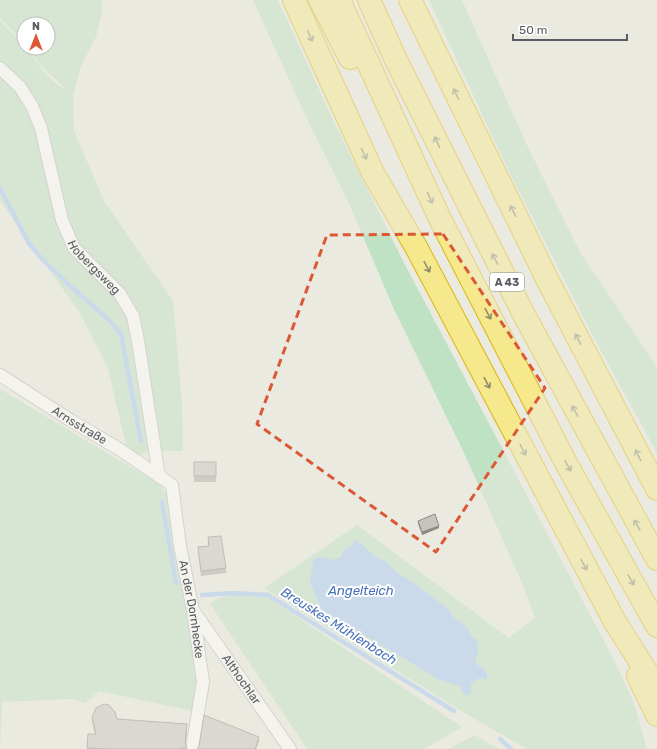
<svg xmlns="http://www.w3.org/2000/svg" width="657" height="749" font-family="Rubik,sans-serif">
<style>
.green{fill:#bee2c3}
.water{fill:#a3c8f9}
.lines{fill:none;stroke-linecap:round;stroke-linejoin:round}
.stream{stroke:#a3c8f9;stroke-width:4.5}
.street-casing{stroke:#b6b7bc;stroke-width:14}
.highway-casing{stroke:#dcb70f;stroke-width:24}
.street{stroke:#fff;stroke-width:12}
.highway{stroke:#f5e88d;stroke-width:22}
.wall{fill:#aaa9a3}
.shaded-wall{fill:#8b8985}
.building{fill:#c6c4be;stroke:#8b8985}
.oneway{stroke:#908c70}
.marked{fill:none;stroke:#dc5835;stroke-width:3;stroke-dasharray:8 5;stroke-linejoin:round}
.labels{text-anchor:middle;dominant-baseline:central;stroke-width:4;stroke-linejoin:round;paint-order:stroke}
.shield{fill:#fff;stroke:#8b8c90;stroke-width:1}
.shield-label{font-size:11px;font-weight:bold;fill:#595b60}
.street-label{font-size:12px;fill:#595b60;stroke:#fff}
.water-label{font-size:13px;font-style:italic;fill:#4870b9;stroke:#fff}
</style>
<rect width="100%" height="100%" fill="#ebeae0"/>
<!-- green -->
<g class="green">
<path d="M0 0H100L102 2 101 16 96 37 81 66 73 96 74 131 104 201 173 301 182 405 183 451H149L136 456 126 446 108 368 80 313 0 201V21C10 31 22 42 30 53 40 67 51 83 67 90L39 64 28 48H48V24H24V43L0 18Z"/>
<polygon points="253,0 278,0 334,122 403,261 613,658 634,703 647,749 527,749 468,715 264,588 357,525 509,638 535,618 522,583 465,455 393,307 348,201 307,119"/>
<polygon points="429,0 462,0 525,141 581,254 655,364 657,370 657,453 595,340 508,170"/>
<polygon points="0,389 159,484 167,495 186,603 197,689 193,711 99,691 85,703 72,699 2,702 0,749"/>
<path d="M252 594 269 598 462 727 424 749H307L210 604C222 593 236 595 252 594Z"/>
<polygon points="475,735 498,749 448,749"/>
</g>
<!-- water -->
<path class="water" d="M356 539 377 558 386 561 396 572 414 583 443 605 451 612 452 616 466 626 473 638 477 639 478 653 475 662C479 668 490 670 487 680L480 678 471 683V692L468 696 462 692 460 686 438 679 321 609 310 583 313 561C321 554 324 558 333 560L341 557 343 550 351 546Z"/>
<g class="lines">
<!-- stream -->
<g class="stream">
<polyline points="0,188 28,242 42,259 70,286 108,319 121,334 141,441"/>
<polyline points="162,502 176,583"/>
<polyline points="202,595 234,593 268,595 454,711"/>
<polyline points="500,739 511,749"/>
</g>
<!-- street casing -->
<g class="street-casing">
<g id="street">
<path id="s1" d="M0 68 20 87 32 106 41 128 62 220 74 248 120 294 133 316 138 341 159 476"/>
<path id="s2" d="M0 375 70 420 119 449 172 485 180 546 193 610 203 682 192 749"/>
<path id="s3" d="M195 613 290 749"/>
</g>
</g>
<!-- highway casing -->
<g class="highway-casing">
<g id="highway">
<polyline points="294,0 373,173 416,247 615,622 657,688"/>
<polyline points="320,0 350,58"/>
<polyline points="339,0 440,219 566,463 657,626"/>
<polyline points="369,0 396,60 523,313 657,559"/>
<polyline points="410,0 548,281 657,489"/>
<polyline points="638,676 657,715"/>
</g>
</g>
<!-- street -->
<use href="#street" class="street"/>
<!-- highway -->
<use href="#highway" class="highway"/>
</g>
<!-- wall -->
<g class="wall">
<rect x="194" y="462" width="22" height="20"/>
<polygon points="418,521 439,528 422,535 418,524"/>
<polygon points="208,537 226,568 226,573 201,576 198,552 198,547 208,546"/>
<polygon points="92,717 117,719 187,730 185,744 187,749 87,749 87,748 95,734 92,722"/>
</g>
<!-- shaded-wall -->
<g class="shaded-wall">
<polygon points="439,526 439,528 422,535 422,532"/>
<polygon points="187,724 187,730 185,748 185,742"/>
<polygon points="259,737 259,741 256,749 255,749"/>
</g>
<!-- building -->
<g class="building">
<rect x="194" y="462" width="22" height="14"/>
<polygon points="435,514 439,526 422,532 418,521"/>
<polygon points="221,536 226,568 201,571 198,547 209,546 208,537"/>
<polygon points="104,704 109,705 115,712 117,719 187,724 185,742 187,748 181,748 180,749 110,749 87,748 88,734 96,734 92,717 96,708"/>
<polygon points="204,715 259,737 255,749 197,749 199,746"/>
</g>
<!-- one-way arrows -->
<defs><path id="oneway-shaft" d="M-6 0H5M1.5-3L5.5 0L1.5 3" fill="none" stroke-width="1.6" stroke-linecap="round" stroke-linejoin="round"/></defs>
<g class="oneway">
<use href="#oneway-shaft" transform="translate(310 36) rotate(66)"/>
<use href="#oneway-shaft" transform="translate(456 94) rotate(-116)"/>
<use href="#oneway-shaft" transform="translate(437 142) rotate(-116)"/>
<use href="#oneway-shaft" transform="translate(364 154) rotate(65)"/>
<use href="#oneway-shaft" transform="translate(430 198) rotate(65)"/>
<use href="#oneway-shaft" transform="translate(513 211) rotate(-116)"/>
<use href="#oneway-shaft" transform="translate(495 259) rotate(-117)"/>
<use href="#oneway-shaft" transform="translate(427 267) rotate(62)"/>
<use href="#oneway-shaft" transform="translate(488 314) rotate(62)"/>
<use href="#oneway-shaft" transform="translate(578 339) rotate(-117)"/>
<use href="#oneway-shaft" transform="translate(487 383) rotate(62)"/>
<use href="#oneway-shaft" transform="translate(575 411) rotate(-119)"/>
<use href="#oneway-shaft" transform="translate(523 450) rotate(62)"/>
<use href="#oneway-shaft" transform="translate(638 455) rotate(-117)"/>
<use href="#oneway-shaft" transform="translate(568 466) rotate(61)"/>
<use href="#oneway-shaft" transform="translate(637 525) rotate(-119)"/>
<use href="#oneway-shaft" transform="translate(584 565) rotate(62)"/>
<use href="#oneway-shaft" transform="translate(631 580) rotate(61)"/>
</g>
<!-- marked area -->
<path d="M0 0H657V749H0ZM443 234 545 388 436 552 257 424 327 235Z" fill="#ebeae0" fill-opacity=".55" fill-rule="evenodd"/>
<path class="marked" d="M443 234 545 388 436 552 257 424 327 235Z"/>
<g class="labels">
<!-- shield labels -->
<rect class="shield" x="490" y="273" width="34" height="18" rx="3"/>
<g class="shield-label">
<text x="507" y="282">A 43</text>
</g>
<!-- street labels -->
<g class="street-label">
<text stroke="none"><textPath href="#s1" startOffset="226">Hobergsweg</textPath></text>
<text stroke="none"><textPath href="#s2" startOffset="94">Arnsstraße</textPath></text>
<text stroke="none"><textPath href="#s2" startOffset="330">An der Dornhecke</textPath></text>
<text stroke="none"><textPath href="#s3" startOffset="81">Althochlar</textPath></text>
</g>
<!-- water labels -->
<g class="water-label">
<text x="361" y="590">Angelteich</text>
<text transform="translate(339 626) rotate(32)">Breuskes Mühlenbach</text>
</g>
</g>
<!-- north arrow -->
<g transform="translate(36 36)"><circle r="19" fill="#ffffff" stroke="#bdbdbf"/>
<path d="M0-3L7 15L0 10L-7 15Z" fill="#dc5835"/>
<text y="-6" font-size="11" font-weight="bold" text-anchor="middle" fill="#595b60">N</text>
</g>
<!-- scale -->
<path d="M513 34v6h114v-6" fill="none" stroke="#595b60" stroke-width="2"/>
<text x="519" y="34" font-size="12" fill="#595b60" stroke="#ffffff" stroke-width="3" paint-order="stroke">50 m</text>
</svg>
